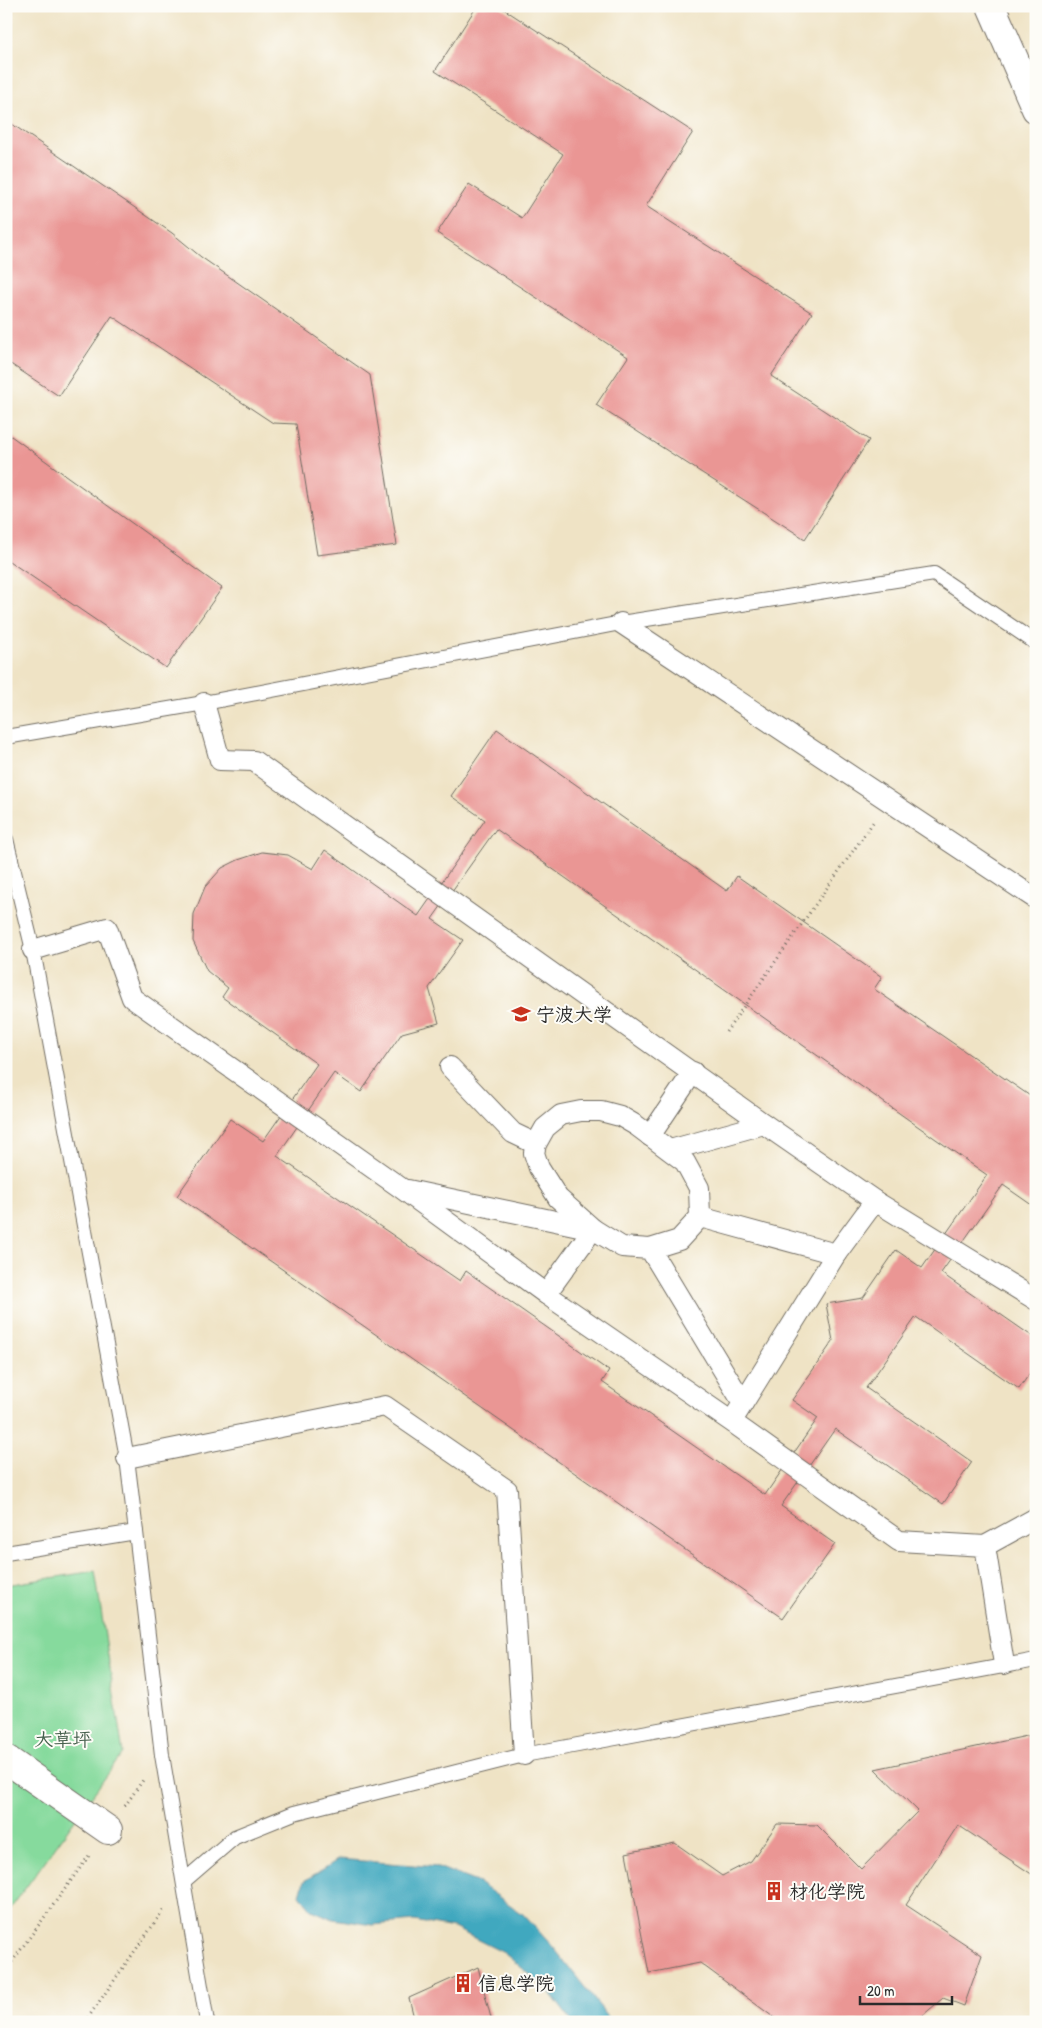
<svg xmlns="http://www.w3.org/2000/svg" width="1042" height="2028" font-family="'Patrick Hand','LXGW WenKai TC',sans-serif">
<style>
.green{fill:#86da9d;stroke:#588264}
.water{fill:#3fa8bf;stroke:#356a75}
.building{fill:#ea9694;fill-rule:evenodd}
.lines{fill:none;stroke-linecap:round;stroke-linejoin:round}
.service-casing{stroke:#706b61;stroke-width:16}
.pedestrian-casing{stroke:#706b61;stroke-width:22}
.minor-casing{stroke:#706b61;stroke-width:30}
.tertiary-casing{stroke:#706b61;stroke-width:30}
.path{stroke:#706b61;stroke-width:3;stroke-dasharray:1 4;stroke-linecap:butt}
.service{stroke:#fff;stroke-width:14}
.pedestrian{stroke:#fff;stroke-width:20}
.minor{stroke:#fff;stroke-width:28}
.tertiary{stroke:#fff;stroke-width:28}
.labels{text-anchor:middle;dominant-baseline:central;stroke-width:4;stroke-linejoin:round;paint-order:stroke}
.poi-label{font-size:19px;fill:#2b2b2b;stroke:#fdfcf7;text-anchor:start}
.park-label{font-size:19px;fill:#46604d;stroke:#fdfcf7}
</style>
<rect width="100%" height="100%" fill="#fdfcf7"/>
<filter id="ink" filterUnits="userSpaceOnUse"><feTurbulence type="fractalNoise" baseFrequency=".02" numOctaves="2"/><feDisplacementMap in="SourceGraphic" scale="10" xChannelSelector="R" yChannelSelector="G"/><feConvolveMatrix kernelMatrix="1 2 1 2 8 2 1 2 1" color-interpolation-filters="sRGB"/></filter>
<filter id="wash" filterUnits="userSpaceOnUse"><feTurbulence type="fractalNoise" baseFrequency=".0096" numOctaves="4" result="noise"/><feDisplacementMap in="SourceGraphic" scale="20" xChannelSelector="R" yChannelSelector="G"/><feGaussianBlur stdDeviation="1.12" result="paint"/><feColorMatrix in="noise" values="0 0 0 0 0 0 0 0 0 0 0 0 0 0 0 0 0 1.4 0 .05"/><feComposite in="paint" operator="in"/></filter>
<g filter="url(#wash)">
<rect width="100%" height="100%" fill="#efe3c5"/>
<!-- green -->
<polygon class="green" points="95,1571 123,1753 6,1915 6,1585"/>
<!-- water -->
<polygon class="water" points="339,1859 438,1867 479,1883 523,1914 554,1948 612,2022 572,2022 547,1989 504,1953 454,1928 414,1921 373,1925 333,1919 312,1910 300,1895 304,1881"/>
<g id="blocks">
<!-- building -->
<g class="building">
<polygon points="477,6 499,6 693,132 646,206 812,313 771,376 869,440 805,539 596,405 628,357 437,233 469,184 522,218 563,154 435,71"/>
<polygon points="6,120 172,233 201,257 370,375 397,545 317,555 296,424 273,423 112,316 59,396 6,361"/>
<polygon points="11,436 222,588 166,668 6,559 6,444"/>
<path d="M497 729 727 891 737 876 882 977 874 989 1036 1100V1208L1003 1185 941 1273 1036 1339V1364L1019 1389 916 1317 866 1388 972 1462 943 1504 835 1429 781 1506 835 1544 783 1618 177 1196 230 1119 263 1141 317 1064 222 997 228 988 207 971 193 941 194 914 205 887 222 868 238 860 262 852 288 855 313 869 325 850 418 916 485 820 451 796ZM496 829 987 1175 922 1268 896 1250 863 1298 826 1304 833 1341 792 1400 818 1418 765 1495 602 1382 609 1371 466 1271 460 1281 277 1156 334 1073 361 1092 402 1033 439 1023 429 988 463 940 432 919Z"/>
<polygon points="1036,1734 1036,1877 958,1825 906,1905 982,1955 964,2006 943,1998 915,2022 780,2022 700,1963 649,1973 626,1853 675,1843 722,1876 751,1861 777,1824 817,1825 861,1869 918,1811 875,1769"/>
<polygon points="478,1967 492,2022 415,2022 409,1998"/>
</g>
</g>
</g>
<g filter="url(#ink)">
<use href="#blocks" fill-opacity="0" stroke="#706b61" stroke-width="1"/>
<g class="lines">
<!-- service casing -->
<g class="service-casing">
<g id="service">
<polyline points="6,737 204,703 621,623 934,574 1036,643"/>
<polyline points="6,839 33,950 127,1458 136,1532"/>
<polyline points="6,1553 136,1532 162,1755 207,2022"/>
<polyline points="184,1881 235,1837 294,1813 524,1755 1036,1660"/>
</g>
</g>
<!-- pedestrian casing -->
<g class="pedestrian-casing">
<g id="pedestrian">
<polyline points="621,623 1036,899"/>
<polyline points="204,703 220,760 254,761 764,1124 875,1201 1036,1300"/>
<polyline points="33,950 107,928 132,998 401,1188 546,1294 732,1422 899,1541 985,1546 1004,1664"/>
<polyline points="450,1067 513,1133 536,1144"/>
<polyline points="650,1136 693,1072"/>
<polyline points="670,1150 764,1124"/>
<polyline points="408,1190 593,1229 546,1294"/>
<polyline points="700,1217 836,1254 737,1413"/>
<polyline points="650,1249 679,1240 700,1217 699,1188 685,1162 637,1126 620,1116 601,1111 581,1111 561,1115 545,1128 536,1144 534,1153 539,1168 558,1198 593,1229 622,1247 650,1249 743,1403"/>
<polyline points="836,1254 875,1201"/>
<polyline points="127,1458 385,1406 507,1490 524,1755"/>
<polyline points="985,1546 1036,1518"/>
</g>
</g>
<!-- minor casing -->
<g class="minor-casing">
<polyline id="minor" points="6,1759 108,1830"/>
</g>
<!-- tertiary casing -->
<g class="tertiary-casing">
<polyline id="tertiary" points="991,6 1036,109"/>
</g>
<!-- path -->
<g class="path">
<polyline points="726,1032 874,821"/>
<polyline points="125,1806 143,1780"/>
<polyline points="6,1970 91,1853"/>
<polyline points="85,2022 165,1908"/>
</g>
<!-- service -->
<use href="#service" class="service"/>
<!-- pedestrian -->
<use href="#pedestrian" class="pedestrian"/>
<!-- minor -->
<use href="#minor" class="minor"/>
<!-- tertiary -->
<use href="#tertiary" class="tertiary"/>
</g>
</g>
<!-- icons -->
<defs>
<g id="university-bare" transform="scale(1.5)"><path d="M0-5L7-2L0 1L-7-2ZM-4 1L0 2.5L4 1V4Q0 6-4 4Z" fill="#c8321e" stroke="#fdfcf7" stroke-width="2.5" paint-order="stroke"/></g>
<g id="building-bare" transform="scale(1.5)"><path d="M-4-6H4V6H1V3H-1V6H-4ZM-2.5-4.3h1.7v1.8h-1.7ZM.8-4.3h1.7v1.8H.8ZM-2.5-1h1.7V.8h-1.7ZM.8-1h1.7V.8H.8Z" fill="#c8321e" stroke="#fdfcf7" stroke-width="2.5" paint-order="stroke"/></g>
</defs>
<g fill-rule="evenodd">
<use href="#university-bare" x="521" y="1014"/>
<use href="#building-bare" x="774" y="1891"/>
<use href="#building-bare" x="463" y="1983"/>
</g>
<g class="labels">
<!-- poi labels -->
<g class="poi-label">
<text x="536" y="1014">宁波大学</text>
<text x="789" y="1891">材化学院</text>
<text x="478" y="1983">信息学院</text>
</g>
<!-- park labels -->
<g class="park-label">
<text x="63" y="1739">大草坪</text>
</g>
</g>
<!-- margin -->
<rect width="1042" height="2028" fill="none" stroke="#fdfcf7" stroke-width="25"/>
<!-- scale -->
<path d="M860 1996v8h92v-8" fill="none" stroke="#2b2b2b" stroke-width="2.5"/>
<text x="867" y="1996" font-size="15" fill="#2b2b2b" stroke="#fdfcf7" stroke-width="4" paint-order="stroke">20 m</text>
</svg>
